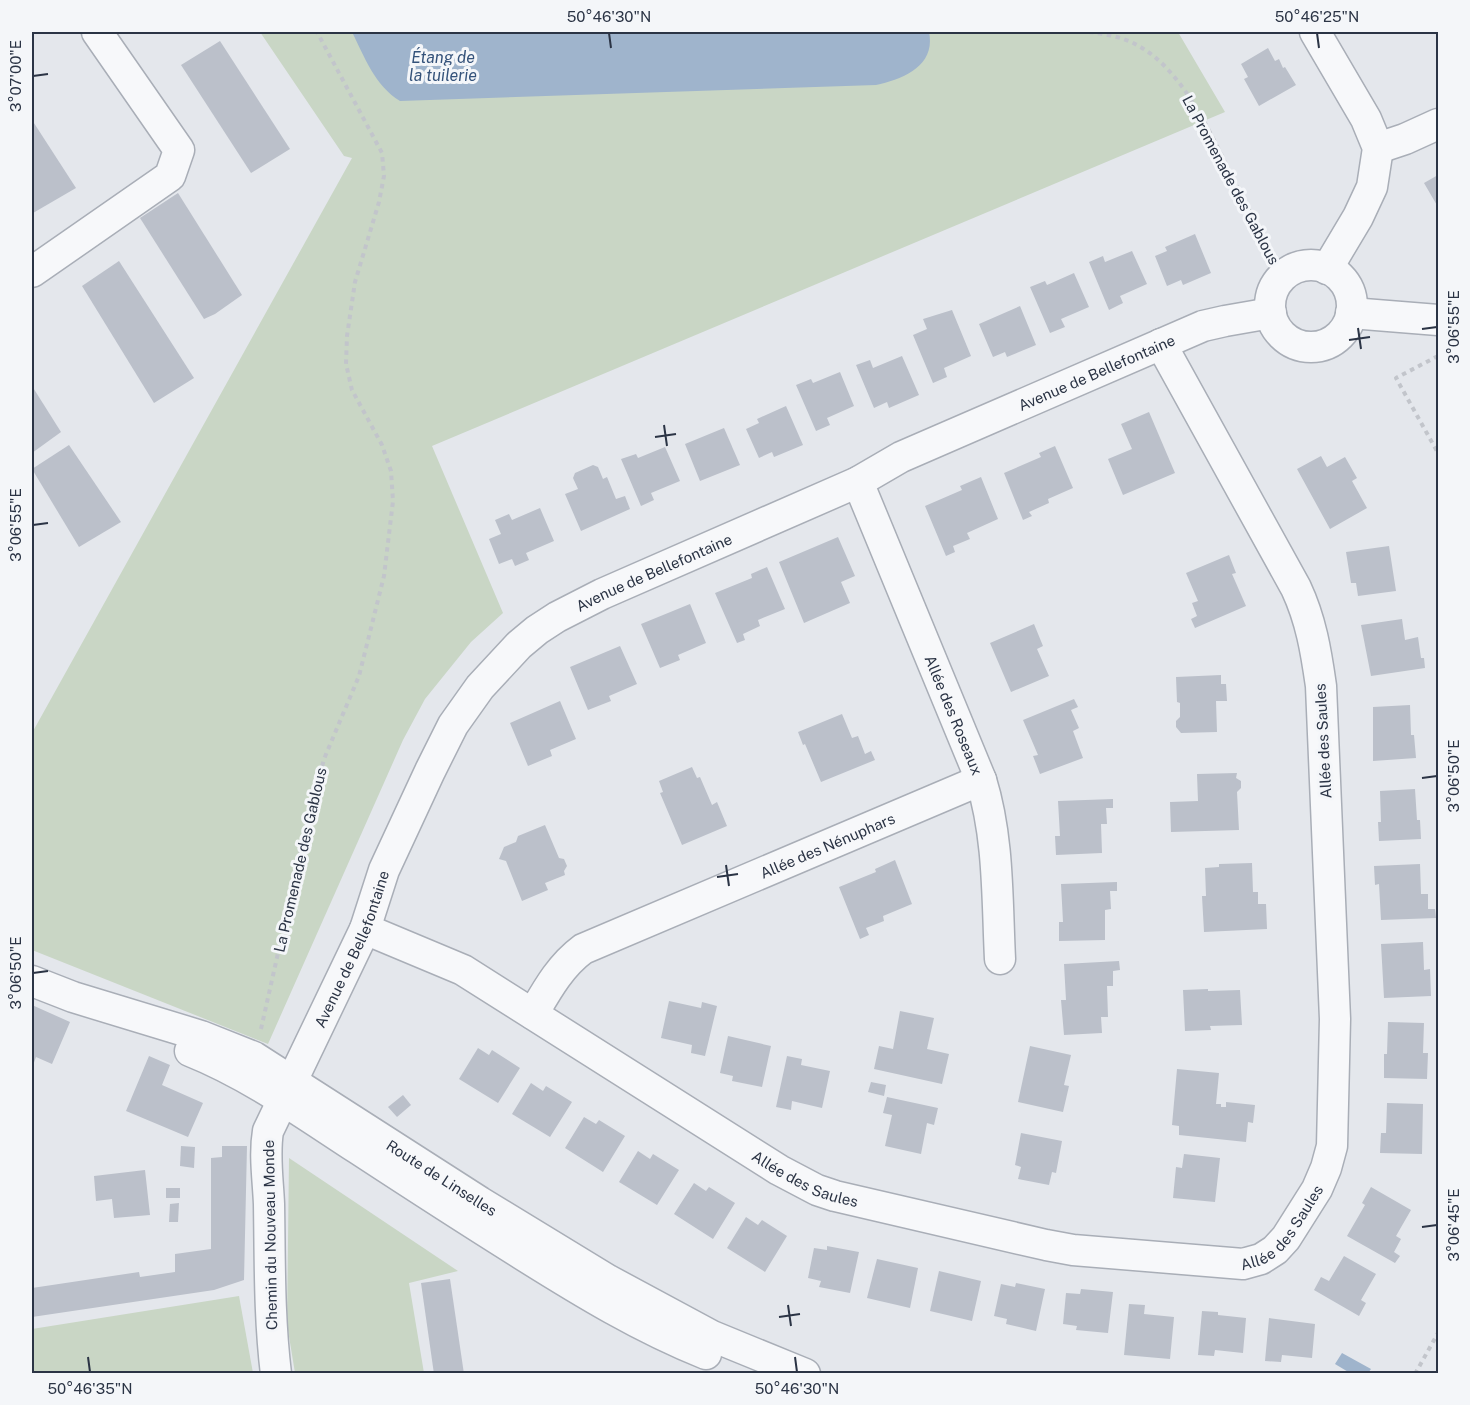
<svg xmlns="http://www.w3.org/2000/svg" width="1470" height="1405" font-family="'Public Sans',sans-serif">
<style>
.green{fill:#c9d6c5}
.water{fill:#9fb4cc}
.building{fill:#bbc0ca}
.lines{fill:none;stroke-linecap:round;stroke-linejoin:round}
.minor-casing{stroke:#a9aeb7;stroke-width:33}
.path{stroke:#c2c5cb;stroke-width:4;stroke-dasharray:4.5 4.5;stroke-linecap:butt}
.minor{stroke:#f7f8fa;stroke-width:30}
.ticks{fill:none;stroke:#2b3445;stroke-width:2}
.labels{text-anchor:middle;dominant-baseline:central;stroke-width:6;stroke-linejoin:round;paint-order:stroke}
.street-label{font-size:15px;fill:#2b3445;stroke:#f4f6f9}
.water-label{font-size:16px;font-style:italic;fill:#34527a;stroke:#f4f6f9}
.neatline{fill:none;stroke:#2b3445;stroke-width:2}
.ticks-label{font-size:15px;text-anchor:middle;fill:#2b3445}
</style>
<rect width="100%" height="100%" fill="#e4e7ec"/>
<!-- green -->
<g class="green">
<polygon points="260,32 1178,32 1225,112 432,446 503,613 471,642 425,699 403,740 268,1044 32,950 32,733 352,158 344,156"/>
<polygon points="289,1158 458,1271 409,1283 424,1373 295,1373 287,1324"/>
<polygon points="239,1296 253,1373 32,1373 32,1329"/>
</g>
<!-- water -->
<g class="water">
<path d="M352 32H929C936 66 903 79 876 85L400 101C375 86 364 56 352 32Z"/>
<polygon points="1342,1353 1371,1369 1368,1373 1350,1373 1335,1364"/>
</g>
<!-- building -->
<g class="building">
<polygon points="220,41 290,149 251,173 181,65"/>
<polygon points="1268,48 1275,61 1279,59 1283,68 1285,67 1296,85 1259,106 1244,79 1248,77 1241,64"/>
<polygon points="32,120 76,188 33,213 32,210"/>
<polygon points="1438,175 1438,207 1424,183"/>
<polygon points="178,193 242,295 215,314 204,319 140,218"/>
<polygon points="1195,234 1211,273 1183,285 1181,280 1167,286 1155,256 1167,251 1165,247"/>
<polygon points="1132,251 1147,284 1120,296 1123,303 1109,310 1089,262 1103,256 1105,262"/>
<polygon points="119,261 194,378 154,403 82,286"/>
<polygon points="1074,273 1089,307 1061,319 1065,327 1050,333 1030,287 1045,281 1047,285"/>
<polygon points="1020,306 1036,345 1007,357 1005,352 993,357 979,324"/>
<polygon points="952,310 971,356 944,368 947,377 933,383 913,335 927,329 923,319"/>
<polygon points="902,356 919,395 889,408 887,402 874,408 856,365 870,360 873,368"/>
<polygon points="840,372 854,406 827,418 830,425 816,431 796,385 811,379 813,383"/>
<polygon points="32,386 61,432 32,453"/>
<polygon points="786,406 803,445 774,457 772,452 759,458 746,429 759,423 757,419"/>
<polygon points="1149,412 1175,473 1123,495 1108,459 1132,449 1121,424"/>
<polygon points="724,428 740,465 700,481 685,444"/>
<polygon points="69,445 121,522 79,547 32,469"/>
<polygon points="1055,446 1073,488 1048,499 1049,503 1029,512 1032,516 1023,520 1004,473 1041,457 1039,453"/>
<polygon points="665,447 680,481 651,493 654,500 641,506 621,459 636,454 638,458"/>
<polygon points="1321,456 1327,467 1345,457 1357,478 1352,481 1367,508 1330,529 1297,469"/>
<polygon points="593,465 598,467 603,479 607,477 616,499 625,496 630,509 581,531 565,494 578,489 573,478 575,473"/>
<polygon points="981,477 998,519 967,533 970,539 953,546 955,552 946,556 925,506 962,490 960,486"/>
<polygon points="540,508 554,541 526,553 529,560 515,566 512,559 499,564 489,539 501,534 495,520 509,514 512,520"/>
<polygon points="838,537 855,576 841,582 850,603 804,623 779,562"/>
<polygon points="1389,546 1396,591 1358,596 1356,583 1351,583 1346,552"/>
<polygon points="1229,555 1236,573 1232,574 1246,606 1195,628 1191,619 1197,616 1192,603 1198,601 1186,573"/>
<polygon points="767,567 785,609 758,620 760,626 743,634 745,640 737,643 715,593 752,578 751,574"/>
<polygon points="690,604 706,643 678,655 680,660 660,668 641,624"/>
<polygon points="1402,619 1405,640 1418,637 1421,658 1424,658 1425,668 1371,676 1361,625"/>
<polygon points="1034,624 1043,646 1037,649 1049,676 1011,692 990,643"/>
<polygon points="620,646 637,684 609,696 611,701 588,710 570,667"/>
<polygon points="1221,675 1221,684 1226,684 1227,701 1216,701 1217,732 1181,733 1176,727 1176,721 1180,717 1180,703 1177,702 1176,677"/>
<polygon points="1074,699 1078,707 1071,710 1079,728 1073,731 1083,758 1040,774 1033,756 1038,755 1023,720"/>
<polygon points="560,701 576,739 550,750 552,756 528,766 510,723"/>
<polygon points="1410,705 1411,735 1414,735 1416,758 1373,761 1373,707"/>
<polygon points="842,714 852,738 858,736 865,754 871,751 875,760 821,782 805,744 803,745 798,732"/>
<polygon points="692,767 697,778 700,777 712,805 717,802 727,826 682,845 660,793 663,792 659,781"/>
<polygon points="1237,773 1236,778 1241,781 1241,788 1237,792 1239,830 1171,832 1170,802 1198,801 1197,774"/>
<polygon points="1415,789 1417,820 1420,820 1421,839 1379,841 1378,822 1381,822 1380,791"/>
<polygon points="1113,799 1113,808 1106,808 1107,824 1101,824 1102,853 1056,855 1055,836 1060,836 1058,801"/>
<polygon points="545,825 559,858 564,859 567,866 564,871 565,875 545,883 548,890 522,901 506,861 499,859 504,847 516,842 518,836"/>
<polygon points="895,860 912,904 883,916 884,921 866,928 869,935 860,939 839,887 876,872 875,869"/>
<polygon points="1252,863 1253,892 1258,892 1258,904 1266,904 1267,929 1204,932 1202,896 1206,896 1205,868 1219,867 1219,864"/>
<polygon points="1420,864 1421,894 1428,894 1428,909 1435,909 1436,918 1381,920 1379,884 1375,885 1374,866"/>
<polygon points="1117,882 1117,891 1110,891 1111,909 1105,910 1105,940 1059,941 1059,922 1063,922 1061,884"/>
<polygon points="1423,942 1424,970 1430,969 1431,996 1384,998 1381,944"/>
<polygon points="1119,961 1120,970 1113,971 1113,986 1107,986 1108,1017 1101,1017 1102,1033 1064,1035 1061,1000 1066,1000 1064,964"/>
<polygon points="1208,989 1208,991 1240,990 1242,1025 1210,1026 1211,1030 1185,1031 1183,990"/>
<polygon points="669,1001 701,1008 702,1002 717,1006 705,1056 691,1053 692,1045 661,1038"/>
<polygon points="32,1005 70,1022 52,1064 36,1057 32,1068"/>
<polygon points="900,1011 934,1018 927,1049 949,1054 942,1084 874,1069 879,1046 893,1049"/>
<polygon points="1388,1022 1424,1023 1423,1053 1428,1053 1427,1079 1384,1078 1384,1054 1387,1054"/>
<polygon points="728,1036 771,1046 762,1087 732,1081 733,1076 720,1073"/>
<polygon points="1030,1046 1071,1055 1064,1085 1069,1086 1063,1112 1018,1102"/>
<polygon points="478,1048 489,1055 492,1050 520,1068 498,1103 459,1079"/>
<polygon points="149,1056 170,1065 162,1085 203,1103 188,1137 126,1111"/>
<polygon points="787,1056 802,1059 801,1065 830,1071 822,1108 792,1101 791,1110 776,1107"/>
<polygon points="1177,1069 1219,1073 1216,1104 1221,1104 1221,1107 1226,1107 1226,1102 1255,1105 1253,1123 1248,1122 1246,1142 1179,1135 1179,1126 1172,1125"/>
<polygon points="871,1082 886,1085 884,1096 868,1092"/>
<polygon points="531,1083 543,1091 546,1086 572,1102 550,1137 512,1114"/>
<polygon points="403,1095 411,1105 397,1117 388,1107"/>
<polygon points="887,1097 938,1108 934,1125 927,1123 921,1154 885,1146 892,1115 883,1113"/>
<polygon points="1387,1103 1423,1104 1422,1154 1380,1153 1381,1133 1386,1133"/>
<polygon points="584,1117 596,1124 599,1120 625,1136 603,1172 565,1148"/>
<polygon points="1021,1133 1062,1141 1056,1173 1052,1172 1049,1185 1018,1179 1021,1167 1015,1165"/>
<polygon points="181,1146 195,1147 194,1168 180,1166"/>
<polygon points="222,1146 247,1146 244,1280 214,1290 32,1317 32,1288 139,1272 140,1277 175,1272 175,1254 211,1249 211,1158 222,1157"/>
<polygon points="638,1151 650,1159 653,1154 679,1170 657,1205 619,1182"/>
<polygon points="1184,1154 1220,1158 1215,1202 1173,1198 1176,1167 1182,1168"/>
<polygon points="145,1170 150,1215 114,1218 112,1199 96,1201 94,1176"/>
<polygon points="694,1183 706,1191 709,1187 735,1203 713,1239 674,1214"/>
<polygon points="1371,1187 1411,1210 1396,1236 1401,1239 1394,1252 1400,1256 1395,1263 1347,1236 1365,1205 1362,1203"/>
<rect x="166" y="1188" width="14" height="10"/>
<polygon points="179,1203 178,1222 169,1222 170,1204"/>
<polygon points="746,1217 758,1225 762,1220 787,1236 765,1272 727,1248"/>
<polygon points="827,1246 859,1252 850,1293 819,1287 821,1281 808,1278 814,1248 827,1250"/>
<polygon points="1344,1256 1376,1274 1361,1300 1366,1303 1359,1316 1314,1290 1321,1277 1329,1281"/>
<polygon points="877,1259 918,1268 910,1308 867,1298"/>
<polygon points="939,1271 981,1281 972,1321 930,1311"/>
<polygon points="450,1279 464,1374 434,1374 421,1283"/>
<polygon points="1016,1283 1045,1289 1036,1331 1006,1324 1007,1319 994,1316 1001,1284 1015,1287"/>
<polygon points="1081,1289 1113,1292 1108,1333 1076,1330 1077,1326 1063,1324 1066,1293 1080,1294"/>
<polygon points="1129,1304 1145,1305 1144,1314 1174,1317 1170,1359 1124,1355"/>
<polygon points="1202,1311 1218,1312 1218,1315 1246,1318 1243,1353 1215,1350 1214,1356 1198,1355"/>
<polygon points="1269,1318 1315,1324 1312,1358 1282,1355 1281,1362 1265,1361"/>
</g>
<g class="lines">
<!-- minor casing -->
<g class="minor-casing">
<g id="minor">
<polyline points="1315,32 1366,119 1378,148 1372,187 1358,217 1327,269"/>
<polyline points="1378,148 1405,139 1438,124"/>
<circle cx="1311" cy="306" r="41"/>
<polyline points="32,272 170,176 179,150 97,32"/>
<polyline points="1351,313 1438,320"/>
<path id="s1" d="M858 482 981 780C999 838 997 899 1000 959"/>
<path id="s2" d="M365 929 463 970 779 1170 817 1190 835 1196 1046 1245 1073 1250 1243 1264 1261 1259 1275 1250 1286 1238 1317 1189 1326 1168 1332 1146 1335 1019 1321 686C1316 651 1311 620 1296 588L1161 344"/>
<path id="s3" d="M32 981 73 997 201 1036 254 1057 480 1202 608 1280 712 1336 805 1374"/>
<path id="s4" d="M533 1014C547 990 560 966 583 949L981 780"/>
<path d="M190 1051C250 1075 304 1114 358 1149 413 1185 467 1220 523 1255 582 1292 641 1328 706 1354"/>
<path id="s5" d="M276 1374C269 1317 270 1261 269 1204 268 1180 264 1155 268 1131L365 929 384 870 430 771 453 725 480 687 519 645 537 630 557 617 602 594 858 482 901 457 1203 326 1225 321 1271 313"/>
</g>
</g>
<!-- path -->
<g class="path">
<path d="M1089 32C1105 34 1123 37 1137 45 1184 70 1212 137 1235 182 1251 214 1267 245 1283 276"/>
<polyline points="1438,356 1396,378 1438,453"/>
<polyline points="261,1029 308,819 324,759 359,676 384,576 393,501 391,471 382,445 352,390 346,364 347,336 355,282 379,202 384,176 382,153 317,32"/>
<polyline points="1415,1374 1438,1333"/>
</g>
<!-- minor -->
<use href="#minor" class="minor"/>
</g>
<!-- ticks -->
<path class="ticks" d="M609 33 611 48M1317 33 1319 48M33 76 48 74M1358 328 1361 349M1422 329 1437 327M1349 340 1370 337M664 425 667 446M655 437 676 434M33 525 48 523M1422 778 1437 776M726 865 729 886M717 877 738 874M33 973 48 971M1422 1227 1437 1225M788 1305 791 1326M779 1317 800 1314M88 1357 90 1372M795 1357 797 1372"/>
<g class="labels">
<!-- street labels -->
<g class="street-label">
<text transform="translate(1231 180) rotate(62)">La Promenade des Gablous</text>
<text stroke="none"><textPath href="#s5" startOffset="1434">Avenue de Bellefontaine</textPath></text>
<text stroke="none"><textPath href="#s5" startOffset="948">Avenue de Bellefontaine</textPath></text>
<text stroke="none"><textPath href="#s1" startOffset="252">Allée des Roseaux</textPath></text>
<text transform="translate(1323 741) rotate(-93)">Allée des Saules</text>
<text stroke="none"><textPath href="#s4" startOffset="348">Allée des Nénuphars</textPath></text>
<text transform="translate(300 860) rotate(-77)">La Promenade des Gablous</text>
<text stroke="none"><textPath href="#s5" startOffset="444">Avenue de Bellefontaine</textPath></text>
<text stroke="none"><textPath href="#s3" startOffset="458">Route de Linselles</textPath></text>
<text stroke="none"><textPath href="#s2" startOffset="508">Allée des Saules</textPath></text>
<text stroke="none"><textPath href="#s2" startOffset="1012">Allée des Saules</textPath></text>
<text transform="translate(270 1235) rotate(-91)">Chemin du Nouveau Monde</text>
</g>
<!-- water labels -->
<g class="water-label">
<text x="443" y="57">Étang de<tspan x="443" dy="18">la tuilerie</tspan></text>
</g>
</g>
<!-- border -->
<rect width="1470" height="1405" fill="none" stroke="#f4f6f9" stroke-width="66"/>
<rect x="33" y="33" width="1404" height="1339" class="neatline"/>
<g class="ticks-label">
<text x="609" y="22">50°46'30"N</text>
<text x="1317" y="22">50°46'25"N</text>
<text transform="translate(16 76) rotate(-90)" y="5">3°07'00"E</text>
<text transform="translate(1454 327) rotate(-90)" y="5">3°06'55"E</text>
<text transform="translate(16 525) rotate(-90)" y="5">3°06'55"E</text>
<text transform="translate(1454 776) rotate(-90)" y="5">3°06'50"E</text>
<text transform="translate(16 973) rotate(-90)" y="5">3°06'50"E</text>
<text transform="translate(1454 1225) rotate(-90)" y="5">3°06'45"E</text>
<text x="90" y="1394">50°46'35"N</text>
<text x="797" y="1394">50°46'30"N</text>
</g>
</svg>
